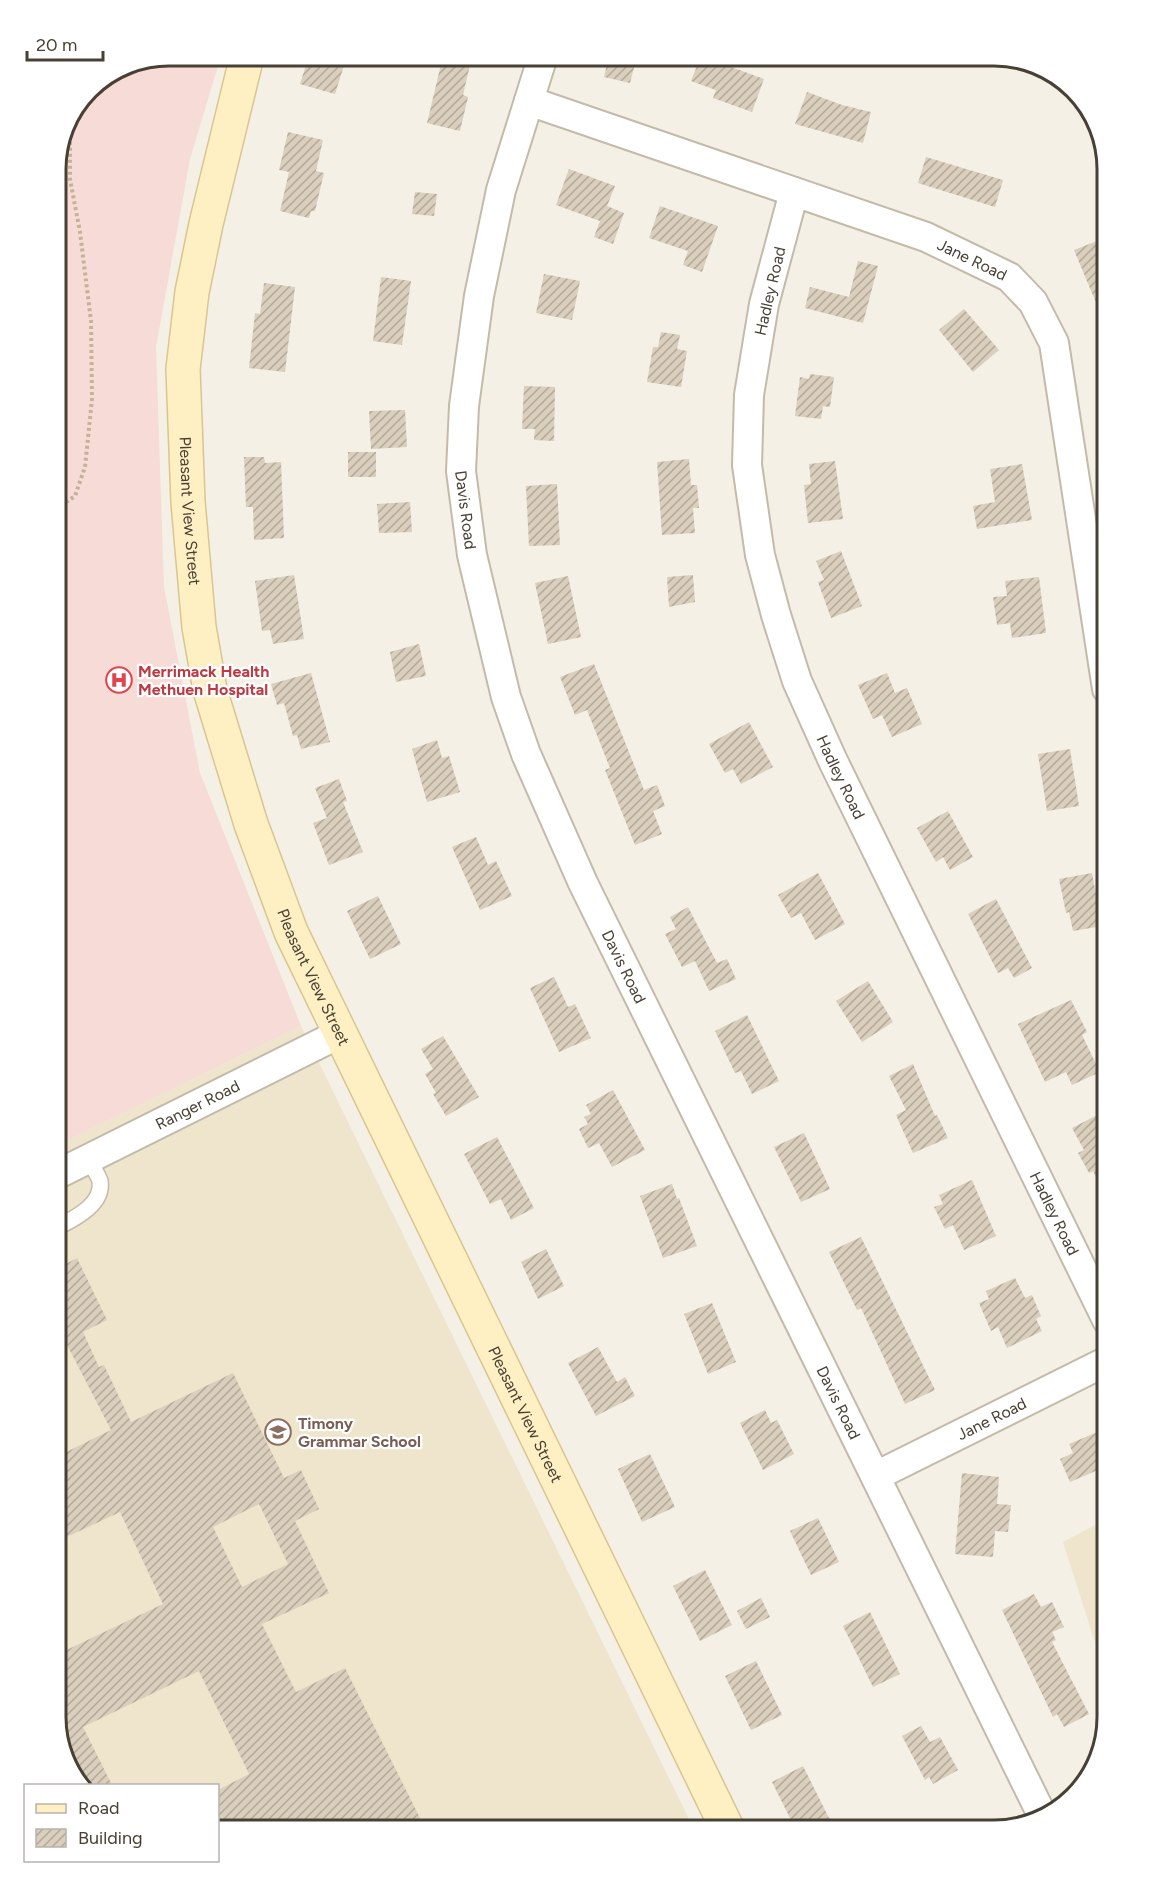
<svg xmlns="http://www.w3.org/2000/svg" width="1163" height="1886" font-family="Figtree,sans-serif">
<style>
.education{fill:#efe5cd}
.medical{fill:#f6dbd7}
.building{fill:url(#building-hatch);fill-rule:evenodd}
.lines{fill:none;stroke-linecap:round;stroke-linejoin:round}
.lane-casing{stroke:#c4baaa;stroke-width:18}
.street-casing{stroke:#c4baaa;stroke-width:32}
.secondary-casing{stroke:#d9c590;stroke-width:36}
.path{stroke:#c4b396;stroke-width:4;stroke-dasharray:3 3;stroke-linecap:butt}
.lane{stroke:#fff;stroke-width:15}
.street{stroke:#fff;stroke-width:28}
.secondary{stroke:#fff0c4;stroke-width:33}
.labels{text-anchor:middle;dominant-baseline:central;stroke-width:4.5;stroke-linejoin:round;paint-order:stroke}
.street-label{font-size:16px;fill:#484034;stroke:#fff}
.health-label{font-size:16px;font-weight:bold;fill:#be3a42;stroke:#fff;text-anchor:start}
.education-label{font-size:16px;font-weight:bold;fill:#785e54;stroke:#fff;text-anchor:start}
.rim{fill:none;stroke:#484034;stroke-width:3}
</style>
<defs>
<pattern id="building-hatch" width="6" height="6" patternUnits="userSpaceOnUse" patternTransform="scale(1.5)"><rect width="6" height="6" fill="#dacebc"/><path d="M-1 1l2-2M0 6l6-6M5 7l2-2" fill="none" stroke="#b3a99a"/></pattern>
</defs>
<rect width="100%" height="100%" fill="#f4f0e5"/>
<!-- education -->
<g class="education">
<polygon points="301,1026 689,1819 665,1830 218,1830 218,1786 83,1785 67,1767 56,1717 56,1146"/>
<polygon points="1107,1519 1107,1680 1063,1542"/>
</g>
<!-- medical -->
<polygon class="medical" points="169,56 221,56 190,159 156,347 164,587 200,773 301,1026 56,1146 56,162 89,89 126,64"/>
<!-- building -->
<g class="building">
<polygon points="309,56 347,56 335,94 300,84"/>
<polygon points="443,56 471,61 463,95 468,97 460,131 427,123"/>
<polygon points="609,56 637,56 630,83 604,77"/>
<polygon points="701,56 764,79 752,112 713,98 716,90 691,81"/>
<polygon points="807,92 842,105 871,112 863,143 795,124"/>
<polygon points="288,132 323,140 316,171 324,173 315,211 311,211 309,218 280,211 289,172 279,170"/>
<polygon points="926,157 1003,180 995,207 918,183"/>
<polygon points="569,169 615,186 607,206 624,213 613,244 594,237 600,221 556,205"/>
<polygon points="415,192 437,194 434,216 412,214"/>
<polygon points="660,206 718,226 702,272 683,265 688,251 649,238"/>
<polygon points="1097,241 1107,268 1107,329 1074,250"/>
<polygon points="858,261 878,266 863,323 805,308 810,287 849,297"/>
<polygon points="544,274 580,281 572,320 536,313"/>
<polygon points="381,277 411,281 402,345 373,341"/>
<polygon points="264,283 295,287 285,372 249,368 255,313 260,314"/>
<polygon points="964,309 999,350 973,372 939,330"/>
<polygon points="661,332 680,335 677,349 687,351 681,387 647,382 653,347 658,347"/>
<polygon points="810,374 834,377 830,407 823,406 821,419 795,416 800,377 809,379"/>
<polygon points="524,386 555,387 554,441 534,440 535,429 522,429"/>
<polygon points="405,410 407,447 371,449 369,411"/>
<rect x="348" y="452" width="28" height="25"/>
<polygon points="244,457 264,457 265,463 281,462 284,538 254,540 253,507 246,507"/>
<polygon points="689,459 691,485 697,485 699,508 693,508 695,533 662,535 657,462"/>
<polygon points="835,461 843,519 808,523 804,485 811,484 809,464"/>
<polygon points="1022,464 1032,520 977,529 973,506 995,502 990,469"/>
<polygon points="557,484 560,545 529,546 526,486"/>
<polygon points="410,502 412,532 379,533 377,504"/>
<polygon points="841,551 862,606 831,618 818,582 824,580 816,561"/>
<polygon points="294,575 304,639 273,644 270,630 262,631 255,581"/>
<polygon points="693,575 695,602 669,607 667,577"/>
<polygon points="568,576 581,637 548,644 535,583"/>
<polygon points="1039,577 1046,633 1012,638 1010,623 997,625 993,597 1007,596 1005,581"/>
<polygon points="419,644 426,676 396,682 390,652"/>
<polygon points="594,664 644,790 657,785 665,806 653,811 662,834 635,845 605,770 610,768 587,710 575,715 560,677"/>
<polygon points="311,673 330,742 301,749 297,735 293,736 284,703 277,705 271,684"/>
<polygon points="887,673 895,693 907,688 922,724 892,737 882,715 873,719 858,685"/>
<polygon points="749,722 773,767 741,784 733,769 725,773 709,744"/>
<polygon points="437,740 442,758 449,756 460,792 427,802 412,749"/>
<polygon points="1070,749 1079,806 1047,811 1038,754"/>
<polygon points="339,779 347,801 343,802 363,852 329,865 313,823 327,818 315,788"/>
<polygon points="948,811 973,857 950,870 943,857 936,862 917,828"/>
<polygon points="476,837 488,865 496,861 512,896 480,910 452,847"/>
<polygon points="818,873 845,924 815,940 801,913 791,918 778,895"/>
<polygon points="1092,873 1102,926 1073,931 1069,912 1066,913 1059,879"/>
<polygon points="378,896 401,944 370,959 347,911"/>
<polygon points="996,899 1032,968 1014,978 1008,968 998,973 968,914"/>
<polygon points="688,907 717,963 727,959 736,979 709,991 695,961 682,967 665,934 676,929 670,917"/>
<polygon points="554,977 568,1007 575,1004 591,1038 559,1052 530,988"/>
<polygon points="868,981 893,1022 862,1042 836,1001"/>
<polygon points="1071,1000 1087,1032 1082,1035 1100,1072 1072,1085 1066,1072 1045,1082 1018,1024"/>
<polygon points="747,1015 779,1081 752,1094 741,1071 735,1073 715,1031"/>
<polygon points="443,1036 479,1097 446,1116 433,1094 436,1093 425,1074 433,1069 421,1049"/>
<polygon points="913,1064 935,1116 937,1115 948,1138 913,1153 896,1115 906,1110 889,1076"/>
<polygon points="613,1090 645,1150 612,1167 599,1143 588,1148 579,1129 588,1124 584,1117 591,1114 586,1105"/>
<polygon points="1107,1110 1107,1201 1093,1171 1089,1173 1078,1153 1084,1150 1072,1128"/>
<polygon points="804,1133 830,1189 801,1202 774,1147"/>
<polygon points="497,1137 534,1208 511,1220 501,1199 490,1204 464,1154"/>
<polygon points="972,1180 996,1236 964,1250 953,1225 945,1229 934,1207 943,1204 939,1195"/>
<polygon points="672,1184 677,1199 679,1198 697,1246 663,1258 640,1196"/>
<polygon points="861,1237 935,1390 905,1404 861,1308 857,1310 829,1252"/>
<polygon points="546,1249 564,1286 538,1299 521,1262"/>
<path d="M77 1258 107 1320 83 1332 99 1367 104 1365 131 1422 233 1373 284 1478 301 1470 319 1509 295 1521 329 1593 262 1624 296 1692 345 1668 426 1830H218V1790L249 1774 199 1671 83 1727 112 1785H83L67 1767 56 1717V1655L163 1604 120 1512 56 1542V1457L111 1430 65 1341 56 1346V1269ZM259 1504 288 1564 242 1587 213 1527Z"/>
<polygon points="1015,1278 1025,1298 1032,1295 1041,1316 1036,1319 1042,1331 1007,1348 998,1327 991,1331 979,1303 989,1299 986,1291"/>
<polygon points="712,1303 736,1362 708,1374 684,1314"/>
<polygon points="598,1347 617,1382 625,1377 635,1396 596,1416 568,1363"/>
<polygon points="765,1410 771,1423 777,1420 794,1454 763,1470 740,1423"/>
<polygon points="1107,1428 1107,1466 1070,1482 1060,1459 1073,1453 1069,1444"/>
<polygon points="650,1454 675,1507 642,1522 618,1469"/>
<polygon points="962,1473 999,1477 997,1504 1011,1505 1008,1532 995,1531 993,1557 955,1554"/>
<polygon points="818,1518 839,1562 811,1575 790,1531"/>
<polygon points="705,1570 732,1625 700,1641 673,1586"/>
<polygon points="1034,1594 1041,1607 1052,1602 1064,1627 1052,1632 1056,1640 1052,1642 1089,1714 1064,1727 1057,1714 1053,1717 1002,1610"/>
<polygon points="761,1598 770,1617 746,1629 737,1611"/>
<polygon points="870,1612 900,1674 873,1687 843,1626"/>
<polygon points="756,1661 782,1715 751,1730 725,1676"/>
<polygon points="921,1726 930,1742 940,1737 958,1770 933,1784 929,1777 925,1780 902,1736"/>
<polygon points="803,1766 830,1820 810,1830 796,1830 772,1782"/>
</g>
<g class="lines">
<!-- lane casing -->
<g class="lane-casing">
<path id="lane" d="M56 1228C73 1219 104 1205 100 1181 98 1174 91 1165 88 1159"/>
</g>
<!-- street casing -->
<g class="street-casing">
<g id="street">
<path id="s1" d="M543 56 501 190 479 296 464 406 461 471 472 555 506 697 526 754 583 883 1044 1819"/>
<path id="s2" d="M529 101 926 237 1009 277 1033 302 1054 343 1107 689"/>
<path id="s3" d="M794 192 764 304 749 395 747 465 760 555 776 615 797 681 833 761 1107 1320"/>
<path id="s4" d="M56 1175 339 1034"/>
<path id="s5" d="M876 1476 1107 1361"/>
</g>
</g>
<!-- secondary casing -->
<g class="secondary-casing">
<g id="secondary">
<path id="s6" d="M247 56 206 224 192 292 183 369 188 502 199 627 210 690 251 824 291 932 728 1830"/>
</g>
</g>
<!-- path -->
<polyline class="path" points="56,509 75,496 85,467 92,399 91,321 80,232 70,179 70,130"/>
<!-- lane -->
<use href="#lane" class="lane"/>
<!-- street -->
<use href="#street" class="street"/>
<!-- secondary -->
<use href="#secondary" class="secondary"/>
</g>
<!-- icons -->
<defs>
<g id="hospital-ring" transform="scale(1.35)"><circle r="9.5" fill="#fff" stroke="#e0444e" stroke-width="1.5"/><path d="M-5-5h3v3.5h4V-5h3V5h-3V1.5h-4V5h-3Z" fill="#e0444e"/></g>
<g id="school-ring" transform="scale(1.35)"><circle r="9.5" fill="#fff" stroke="#8d6e63" stroke-width="1.5"/><path d="M0-5L7-2L0 1L-7-2ZM-4 1L0 2.5L4 1V4Q0 6-4 4Z" fill="#8d6e63"/></g>
</defs>
<g fill-rule="evenodd">
<use href="#hospital-ring" x="119" y="680"/>
<use href="#school-ring" x="278" y="1432"/>
</g>
<g class="labels">
<!-- street labels -->
<g class="street-label">
<text stroke="none"><textPath href="#s2" startOffset="471">Jane Road</textPath></text>
<text transform="translate(770 291) rotate(-77)">Hadley Road</text>
<text stroke="none"><textPath href="#s1" startOffset="464">Davis Road</textPath></text>
<text stroke="none"><textPath href="#s6" startOffset="462">Pleasant View Street</textPath></text>
<text stroke="none"><textPath href="#s3" startOffset="606">Hadley Road</textPath></text>
<text stroke="none"><textPath href="#s1" startOffset="950">Davis Road</textPath></text>
<text stroke="none"><textPath href="#s6" startOffset="948">Pleasant View Street</textPath></text>
<text stroke="none"><textPath href="#s4" startOffset="158">Ranger Road</textPath></text>
<text stroke="none"><textPath href="#s3" startOffset="1092">Hadley Road</textPath></text>
<text stroke="none"><textPath href="#s1" startOffset="1436">Davis Road</textPath></text>
<text stroke="none"><textPath href="#s6" startOffset="1434">Pleasant View Street</textPath></text>
<text stroke="none"><textPath href="#s5" startOffset="129">Jane Road</textPath></text>
</g>
<!-- health labels -->
<g class="health-label">
<text x="138" y="671">Merrimack Health<tspan x="138" dy="18">Methuen Hospital</tspan></text>
</g>
<!-- education labels -->
<g class="education-label">
<text x="298" y="1423">Timony<tspan x="298" dy="18">Grammar School</tspan></text>
</g>
</g>
<!-- crop -->
<path d="M0 0H1163V1886H0ZM169 66H994A103 103 0 0 1 1097 169V1717A103 103 0 0 1 994 1820H169A103 103 0 0 1 66 1717V169A103 103 0 0 1 169 66Z" fill="#fff" fill-rule="evenodd"/>
<path class="rim" d="M169 66H994A103 103 0 0 1 1097 169V1717A103 103 0 0 1 994 1820H169A103 103 0 0 1 66 1717V169A103 103 0 0 1 169 66Z"/>
<!-- legend -->
<rect x="24" y="1784" width="195" height="78" fill="#ffffff" stroke="#b6b3ae" stroke-width="1.5"/>
<rect x="36" y="1804" width="30" height="9" fill="#fff0c4" stroke="#b6b3ae" stroke-width="1.5"/>
<text x="78" y="1814" font-size="18" fill="#484034">Road</text>
<rect x="36" y="1829" width="30" height="18" fill="url(#building-hatch)" stroke="#b6b3ae" stroke-width="1.5"/>
<text x="78" y="1844" font-size="18" fill="#484034">Building</text>
<!-- scale -->
<path d="M27 51v9h76v-9" fill="none" stroke="#484034" stroke-width="3"/>
<text x="36" y="51" font-size="18" fill="#484034" stroke="#ffffff" stroke-width="4.5" paint-order="stroke">20 m</text>
</svg>
